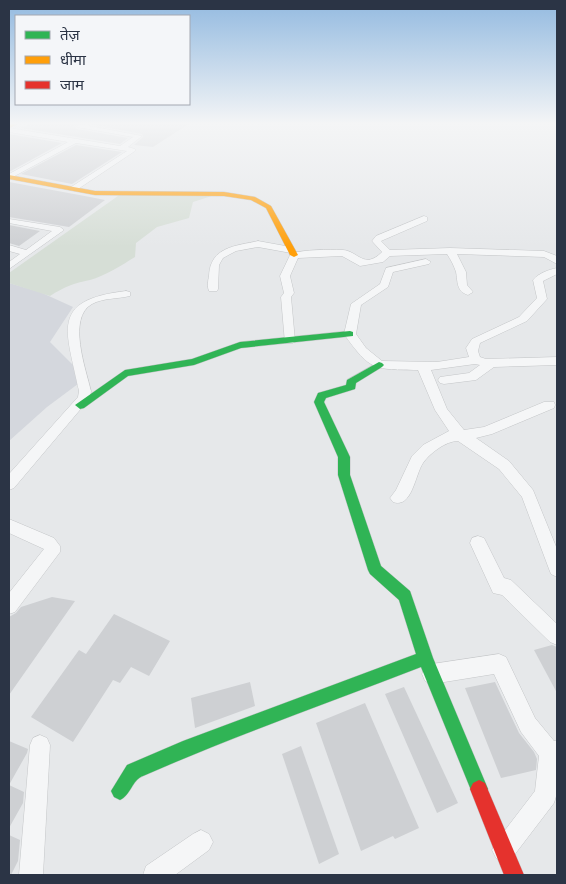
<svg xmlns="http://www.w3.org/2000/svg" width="566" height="884" font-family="'Alegreya Sans','Noto Sans Devanagari',sans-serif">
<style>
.built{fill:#d4d7dd}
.green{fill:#d6ded6}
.building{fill:#ced0d3}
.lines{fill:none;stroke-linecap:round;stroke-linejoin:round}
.street-casing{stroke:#c4c6c8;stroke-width:1}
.fast-casing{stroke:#c4c6c8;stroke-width:1}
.slow-casing{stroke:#c4c6c8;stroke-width:1}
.jam-casing{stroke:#c4c6c8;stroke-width:1}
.street{fill:#f5f6f7;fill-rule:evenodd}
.fast{fill:#30b455;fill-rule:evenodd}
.slow{fill:#ff9f0a;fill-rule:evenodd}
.jam{fill:#e5322d;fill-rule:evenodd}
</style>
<rect width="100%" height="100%" fill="#e6e8ea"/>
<!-- built -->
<polygon class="built" points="9,283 40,292 73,307 50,342 86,378 47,407 9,441"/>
<!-- green -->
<path class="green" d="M125 191 215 195 193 202 189 218 157 227 136 243 135 257C122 265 105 276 90 280 74 283 64 287 50 296L9 283V273Z"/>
<!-- building -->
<g class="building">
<polygon points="32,123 78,123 75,127 77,129 128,138 120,144 21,128"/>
<polygon points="83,123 190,123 153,147 134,145 143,137 142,134"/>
<polygon points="9,134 62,143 9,172"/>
<polygon points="76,145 122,152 72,184 21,174"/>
<polygon points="9,182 90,197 105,200 69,227 9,217"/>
<polygon points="9,225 40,231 19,246 9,243"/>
<polygon points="52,597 75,601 9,695 9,617 16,613 21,607"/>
<polygon points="114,614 170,641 149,676 131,667 120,683 113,680 73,742 31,717 79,650 86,654"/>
<polygon points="552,645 557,647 557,693 534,650"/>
<polygon points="250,682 255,706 195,728 191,698"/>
<polygon points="495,682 519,733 534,752 537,759 536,770 501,778 465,688"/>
<polygon points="404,687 458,803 437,813 385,694"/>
<polygon points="365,703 419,828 395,839 393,836 361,851 316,723"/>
<polygon points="9,741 28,749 27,753 9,785 24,792 23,803 9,828"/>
<polygon points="301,746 339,854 319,864 282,754"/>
<polygon points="9,835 20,840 18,861 11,875 9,875"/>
</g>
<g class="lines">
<!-- street casing -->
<g class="street-casing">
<g id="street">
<polygon points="79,124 142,136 128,147 135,149 135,151 75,191 68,189 127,151 76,143 9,179 9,174 68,142 9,132 9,128 120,146 133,137 77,127"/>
<path d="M424 216 427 217V221L381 241 390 250 450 248 544 251 557 256V264L544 257 457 254 466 272 467 285 473 292 468 295C456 291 458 282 456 272 454 266 451 260 447 254L390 256 383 262 360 266 342 256 298 258 290 276 294 293 291 297 295 341 293 343H285L281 297 284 293 280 276 291 253C306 250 327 249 343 250 358 251 364 270 382 252L372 241 376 236Z"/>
<polygon points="9,219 60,227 64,230 9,269 9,262 20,254 9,251 9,245 26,250 52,231 9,223"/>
<path d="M258 241 291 247 296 250 291 253 258 247 236 251 223 258 219 265 218 289 217 291H209C207 286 208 281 209 276 210 247 235 246 258 241Z"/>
<path d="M426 259 431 262 429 264 393 272 388 287 361 305 356 334 366 348 382 361 437 362 469 357 466 348 472 339 519 317 537 298 533 280C539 273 548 270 557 268V274L543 281 547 299 527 321 480 343 478 351 480 357 486 359 557 357V365L494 367 476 380 444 384 440 383 438 380 440 377 469 373 480 365 475 364 431 370 447 409 464 430 484 427 544 402H554L555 405 554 408 492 434 476 438 509 461 533 490 557 549V577L551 574 549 569 522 497 499 469 458 441C446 441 430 453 423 463 415 475 412 509 393 502L390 498 396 490 412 456 423 445 449 431 435 410 418 370C374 369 371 372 344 334L351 304 380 284 386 268Z"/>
<path d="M126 291 130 292V296C117 299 103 298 92 304 67 318 86 369 91 391L90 398 14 488 9 490V474L78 397 79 391C67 331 48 300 126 291Z"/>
<polygon points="9,519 54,538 60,546 60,552 15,612 9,614 9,593 44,549 9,533"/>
<polygon points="478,536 484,538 504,578 511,580 557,624 557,645 550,642 502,595 493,593 470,543 472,538"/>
<polygon points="499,654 506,657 535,718 554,741 557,741 557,793 554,803 512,858 504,862 496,858 492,850 496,842 535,791 539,756 521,732 494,674 432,684 425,681 422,674 425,667 432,664"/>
<polygon points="40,735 47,738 50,745 43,875 19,875 30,745 33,738"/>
<polygon points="201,830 209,834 213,842 209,850 175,875 143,875 146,866 193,834"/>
</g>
</g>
<!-- fast casing -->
<g class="fast-casing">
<g id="fast">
<polygon points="350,331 353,332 353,336 241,348 194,365 128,376 84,408 80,409 75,405 125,370 192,359 240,342"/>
<path d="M379 362 382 363 384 365 382 367 356 383 355 389 326 398 324 402 350 457V475L381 566 410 591 433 658 488 789 485 795 479 798 473 795 421 667C328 703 234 736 143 776 132 780 131 795 120 800L114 797 111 791 127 765 183 741 416 654 399 600 370 574 368 570 338 475V457L314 402 318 393 346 385 347 380Z"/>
</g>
</g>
<!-- slow casing -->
<g class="slow-casing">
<g id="slow">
<polygon points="13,123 20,123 9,128 9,125"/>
<polygon points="9,175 95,191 224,192 255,197 271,206 298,255 294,257 290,255 266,208 251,200 224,196 95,195 9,179"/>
</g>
</g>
<!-- jam casing -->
<g class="jam-casing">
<polygon id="jam" points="479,780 485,783 524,875 504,875 470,789 473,783"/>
</g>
<!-- street -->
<use href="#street" class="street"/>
<!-- fast -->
<use href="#fast" class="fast"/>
<!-- slow -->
<use href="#slow" class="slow"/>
<!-- jam -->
<use href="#jam" class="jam"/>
</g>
<!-- sky -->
<linearGradient id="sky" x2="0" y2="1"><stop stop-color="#93bae0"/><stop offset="0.5" stop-color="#f4f5f6"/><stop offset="1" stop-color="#f4f5f6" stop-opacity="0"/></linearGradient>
<rect width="566" height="247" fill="url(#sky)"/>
<!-- border -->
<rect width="566" height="884" fill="none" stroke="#2b3445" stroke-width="20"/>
<!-- legend -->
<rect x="15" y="15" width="175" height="90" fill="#f4f6f9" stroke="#a4a8b1"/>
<rect x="25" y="31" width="25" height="8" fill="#30b455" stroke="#a4a8b1"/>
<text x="60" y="40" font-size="15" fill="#2b3445">तेज़</text>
<rect x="25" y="56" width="25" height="8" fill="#ff9f0a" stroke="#a4a8b1"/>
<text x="60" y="65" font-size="15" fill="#2b3445">धीमा</text>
<rect x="25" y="81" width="25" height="8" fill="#e5322d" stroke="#a4a8b1"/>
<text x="60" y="90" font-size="15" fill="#2b3445">जाम</text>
</svg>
